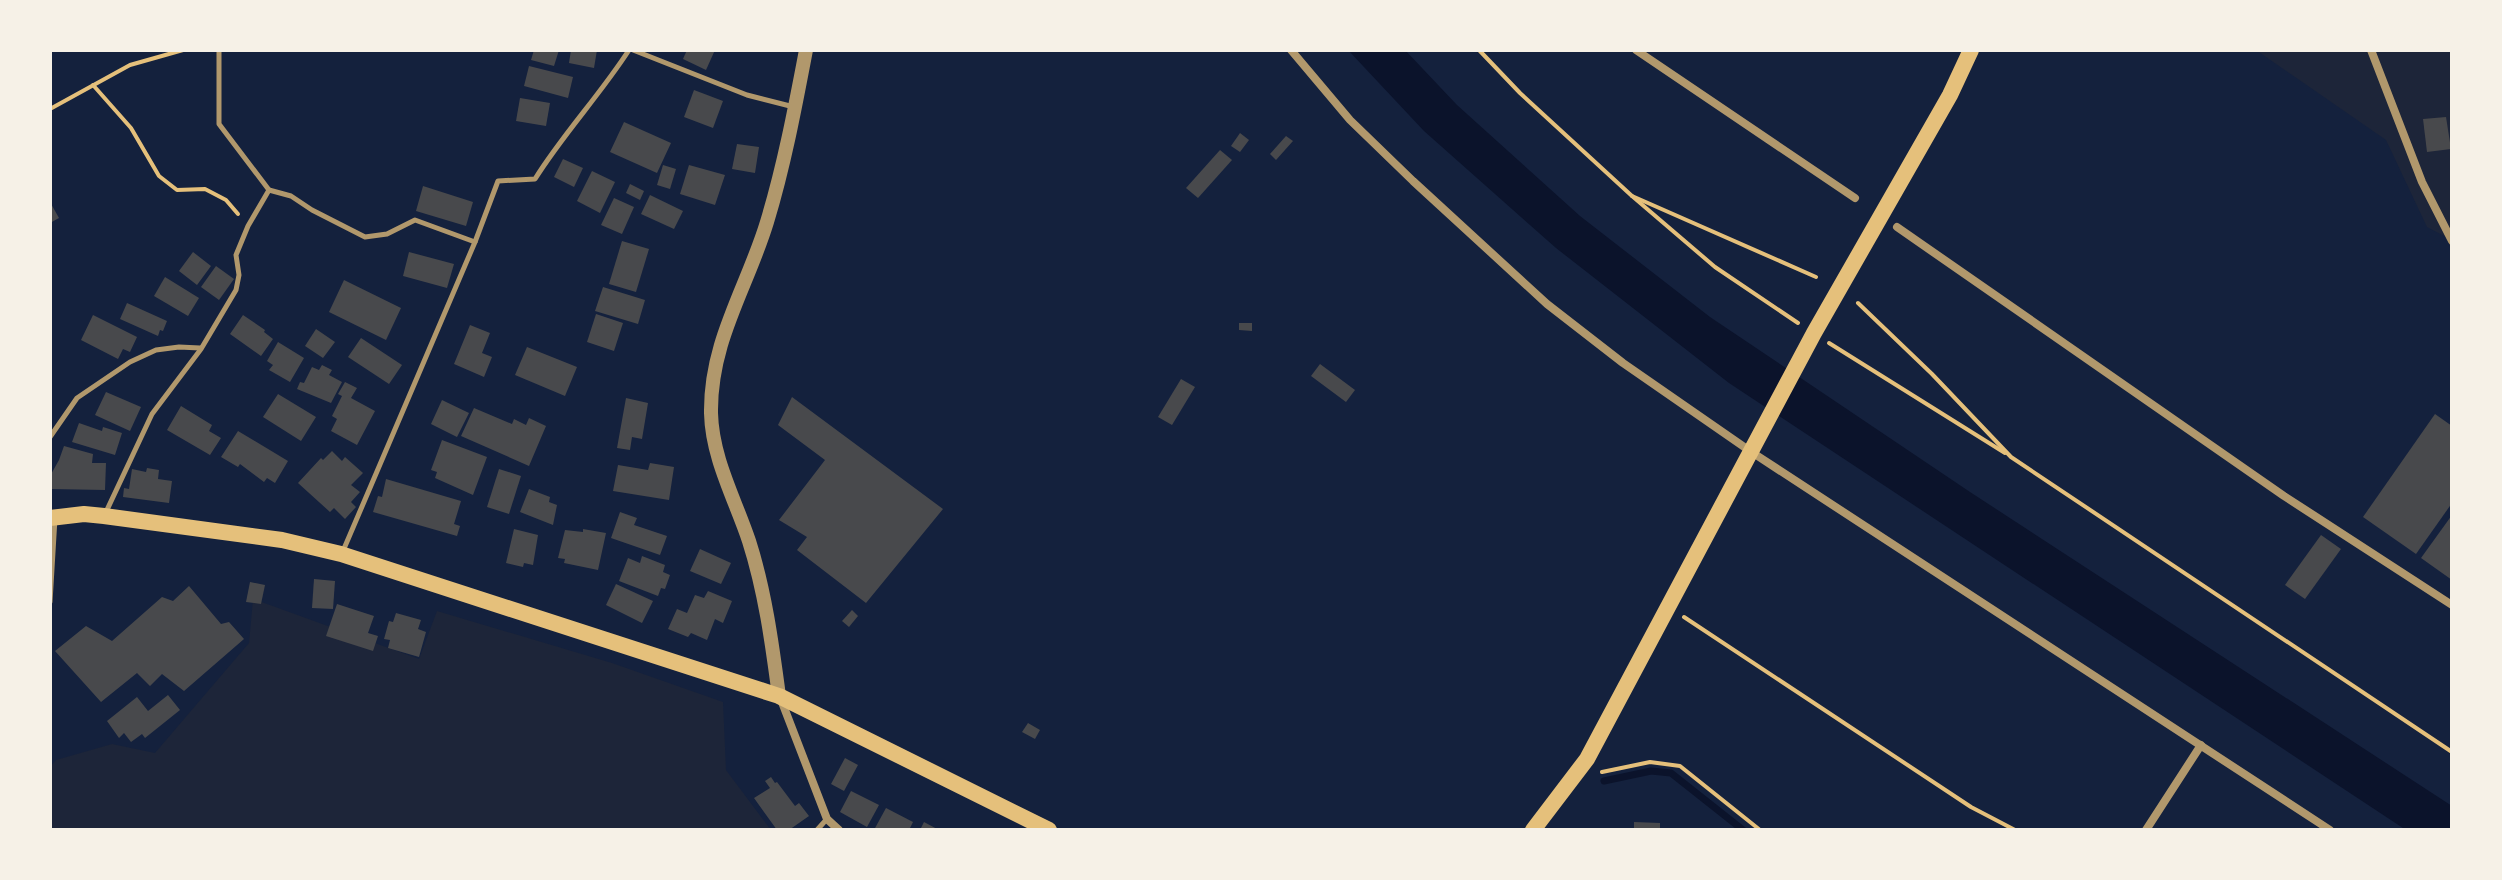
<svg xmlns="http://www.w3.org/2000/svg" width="2502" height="880" font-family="'Nunito Sans',sans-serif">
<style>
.green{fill:#1d2539}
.water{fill:#0b132b}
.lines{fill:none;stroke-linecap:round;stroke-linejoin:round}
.stream{stroke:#0b132b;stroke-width:7}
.building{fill:#48494c}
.path{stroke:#e5c07b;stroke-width:4}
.service{stroke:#b1986c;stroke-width:5}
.minor{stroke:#b1986c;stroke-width:8}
.tertiary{stroke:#b1986c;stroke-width:14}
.secondary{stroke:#e5c07b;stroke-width:16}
</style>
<rect width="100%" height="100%" fill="#14213d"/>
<!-- green -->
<g class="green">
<polygon points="2256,50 2452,50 2452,240 2427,227 2386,140"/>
<polygon points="253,599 419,659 437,611 612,663 723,702 726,770 771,830 50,830 50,767 56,760 112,744 155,753 249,643"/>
</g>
<!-- water -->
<polygon class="water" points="1348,50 1405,50 1457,105 1580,216 1710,317 1970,492 2452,806 2452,830 2406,830 1729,383 1556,248 1424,131"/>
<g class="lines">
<!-- stream -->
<polyline class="stream" points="1604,781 1651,771 1671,773 1743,830"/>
</g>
<!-- building -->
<g class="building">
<polygon points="534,50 559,50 554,66 531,60"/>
<polygon points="571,50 597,50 594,68 569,63"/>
<polygon points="687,50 715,50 706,70 683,59"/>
<polygon points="529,66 573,77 568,98 524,86"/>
<polygon points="694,90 723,101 713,128 684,117"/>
<polygon points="520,98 550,103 546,126 516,121"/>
<polygon points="2446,117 2451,149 2427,152 2423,119"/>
<polygon points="624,122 671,143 657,173 610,152"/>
<polygon points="1240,133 1249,140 1240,152 1231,146"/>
<polygon points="1286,136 1293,141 1276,160 1270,154"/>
<polygon points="737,144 759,147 755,173 732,169"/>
<polygon points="1220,150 1232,160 1198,198 1186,188"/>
<polygon points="563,159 583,168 574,187 554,177"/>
<polygon points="663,165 676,169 670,189 657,185"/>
<polygon points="689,165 725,175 715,205 680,194"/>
<polygon points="592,171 615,182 600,213 577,201"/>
<polygon points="630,184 644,191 640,200 626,193"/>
<polygon points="423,186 473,202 466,226 416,211"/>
<polygon points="650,195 683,211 674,229 641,214"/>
<polygon points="614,198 634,207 622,234 601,225"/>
<polygon points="50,202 59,218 50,223"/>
<polygon points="622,241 649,249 636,292 609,284"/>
<polygon points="193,252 211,266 197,285 179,271"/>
<polygon points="409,252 454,264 447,288 403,276"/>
<polygon points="216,266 234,279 219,300 201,287"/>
<polygon points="165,277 199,298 188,316 154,296"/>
<polygon points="344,280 401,308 386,340 329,312"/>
<polygon points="603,287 645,300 638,324 595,311"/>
<polygon points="127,303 167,321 163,331 160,330 158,336 120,319"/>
<polygon points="596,314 623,323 614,351 587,342"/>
<polygon points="93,315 137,337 130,352 123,349 118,359 81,340"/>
<polygon points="243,315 265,330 264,332 273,339 261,356 230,334"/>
<polygon points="1239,323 1252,323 1252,331 1239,330"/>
<polygon points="470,325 490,333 482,353 492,357 484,377 454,364"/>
<polygon points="316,329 335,342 323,358 305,346"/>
<polygon points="361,338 402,365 389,384 348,357"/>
<polygon points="278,342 304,358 290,382 269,370 273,365 267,361"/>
<polygon points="527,347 577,367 565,396 515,375"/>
<polygon points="1320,364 1355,390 1346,402 1311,376"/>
<polygon points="322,365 332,370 329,375 342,382 331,403 297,389 300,382 304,383 312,367 319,370"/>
<polygon points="1181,379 1195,387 1172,425 1158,417"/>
<polygon points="345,382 357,388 351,398 375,411 357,445 331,431 337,419 332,416 342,396 338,394"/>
<polygon points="106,392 141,407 130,431 95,415"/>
<polygon points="278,394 316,417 301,441 263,417"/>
<polygon points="792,397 943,509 866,603 797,550 807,537 779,520 825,460 778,425"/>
<polygon points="626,398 648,403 642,439 632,437 630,450 617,448"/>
<polygon points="442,400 469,413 457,437 431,424"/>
<polygon points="181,406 212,425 209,431 221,438 210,455 167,430"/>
<polygon points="474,408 512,424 514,419 526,425 529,418 546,426 529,466 461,436"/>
<polygon points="2435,414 2452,426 2452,503 2416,554 2363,517"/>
<polygon points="79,423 102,431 103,427 122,433 115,455 72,442"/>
<polygon points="238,431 288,461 275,483 267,478 264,482 240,464 238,467 221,457"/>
<polygon points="442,440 487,457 473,495 435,478 437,472 431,470"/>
<polygon points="64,446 93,454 92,463 106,463 105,490 50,489 50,476 59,460"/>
<polygon points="332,451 342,461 345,457 363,473 351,485 360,492 351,502 356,507 345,519 334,508 330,512 298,483 321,458 323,460"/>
<polygon points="650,463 674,467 669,500 613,491 618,465 648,470"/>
<polygon points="147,468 159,470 158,479 172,481 169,503 123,497 124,488 129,489 132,469 146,472"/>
<polygon points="499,469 521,476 509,514 487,507"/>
<polygon points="386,479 461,501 454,524 460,526 457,536 373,512 378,496 382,497"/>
<polygon points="529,489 550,497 549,502 557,505 553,525 520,512"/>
<polygon points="620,512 637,518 634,525 667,536 660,555 611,538"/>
<polygon points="2452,515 2452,580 2421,558"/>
<polygon points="514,529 538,535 533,565 524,563 523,567 506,563"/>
<polygon points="583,529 606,533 598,570 564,563 565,559 558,558 565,530 583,532"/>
<polygon points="2321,535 2341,549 2305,599 2285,585"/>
<polygon points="700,549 731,563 721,584 690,571"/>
<polygon points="642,556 665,565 663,572 670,575 665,589 661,588 658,596 619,581 628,558 640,563"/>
<polygon points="314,579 335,581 333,609 312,608"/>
<polygon points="250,582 265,585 261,604 246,602"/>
<polygon points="616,584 653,601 642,623 606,605"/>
<polygon points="189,586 221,624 229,622 244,639 184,691 162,674 150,686 137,673 101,702 55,651 86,626 112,641 162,597 173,601"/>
<polygon points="708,591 732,601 723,623 715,619 707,640 691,633 688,637 668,629 677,609 687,613 695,595 704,598"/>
<polygon points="337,604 374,616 368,633 378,636 373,651 326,636"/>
<polygon points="852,610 858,616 849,627 842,621"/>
<polygon points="396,613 421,620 418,629 426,632 419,657 388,648 390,640 384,639 389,621 393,622"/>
<polygon points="168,695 180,710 145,738 142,734 131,742 124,733 119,738 107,721 137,697 148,711"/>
<polygon points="1028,723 1040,730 1035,739 1022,732"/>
<polygon points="845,758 858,765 844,791 831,784"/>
<polygon points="771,777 775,783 777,782 795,806 799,803 809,816 789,830 777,830 754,798 770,788 765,781"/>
<polygon points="851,791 879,805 867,827 840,812"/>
<polygon points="886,808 913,822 909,830 874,830"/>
<polygon points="924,822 939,830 920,830"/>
<polygon points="1634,822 1660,823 1660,830 1634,830"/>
</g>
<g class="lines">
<!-- path -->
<g class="path">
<polyline points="1479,50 1520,93 1632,196 1816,277"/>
<polyline points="93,85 131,128 159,176 177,190 205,189 226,200 238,214"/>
<polyline points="50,109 130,65 183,50"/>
<polyline points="1632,196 1715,267 1798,323"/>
<polyline points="1858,303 1932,374 2011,457 2452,752"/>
<polyline points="1829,343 2005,453"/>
<polyline points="1684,617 1971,807 2015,830"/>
<polyline points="1602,772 1650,762 1680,766 1760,830"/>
</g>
<!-- service -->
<g class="service">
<polyline points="219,50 219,124 269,190"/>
<polyline points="633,50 747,95 794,107"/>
<polyline points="50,437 77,398 130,362 156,350 179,347 200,348"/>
<polyline points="106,512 152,414 201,349 236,290 239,275 236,255 248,226 269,190 291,196 312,210 365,237 387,234 415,220 475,242"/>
<path d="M343 551 475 242 498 181 535 179C563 134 600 95 629 50"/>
<polyline points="50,602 55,518"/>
<polyline points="817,830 826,820"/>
</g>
<!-- minor -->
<g class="minor">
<polyline points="1291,50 1350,120 1413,181 1547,304 1623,363 1750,451 2330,830"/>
<polyline points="1636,50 1855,198"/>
<polyline points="2371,50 2422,182 2452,241"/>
<polyline points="1897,227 2284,496 2452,605"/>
<polyline points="780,697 827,819 839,830"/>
<polyline points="2146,830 2201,745"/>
</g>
<!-- tertiary -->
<path class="tertiary" d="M779 696C772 643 765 591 749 541 735 499 712 458 711 413 710 341 747 288 767 222 784 166 795 108 806 50"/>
<!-- secondary -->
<g class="secondary">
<polyline points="50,518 84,514 104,516 282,540 341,554 779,696 1049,830"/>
<polyline points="1533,830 1587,759 1814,333 1950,95 1971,50"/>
</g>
</g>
<!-- border -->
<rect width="2502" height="880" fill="none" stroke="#f6f1e7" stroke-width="104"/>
</svg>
